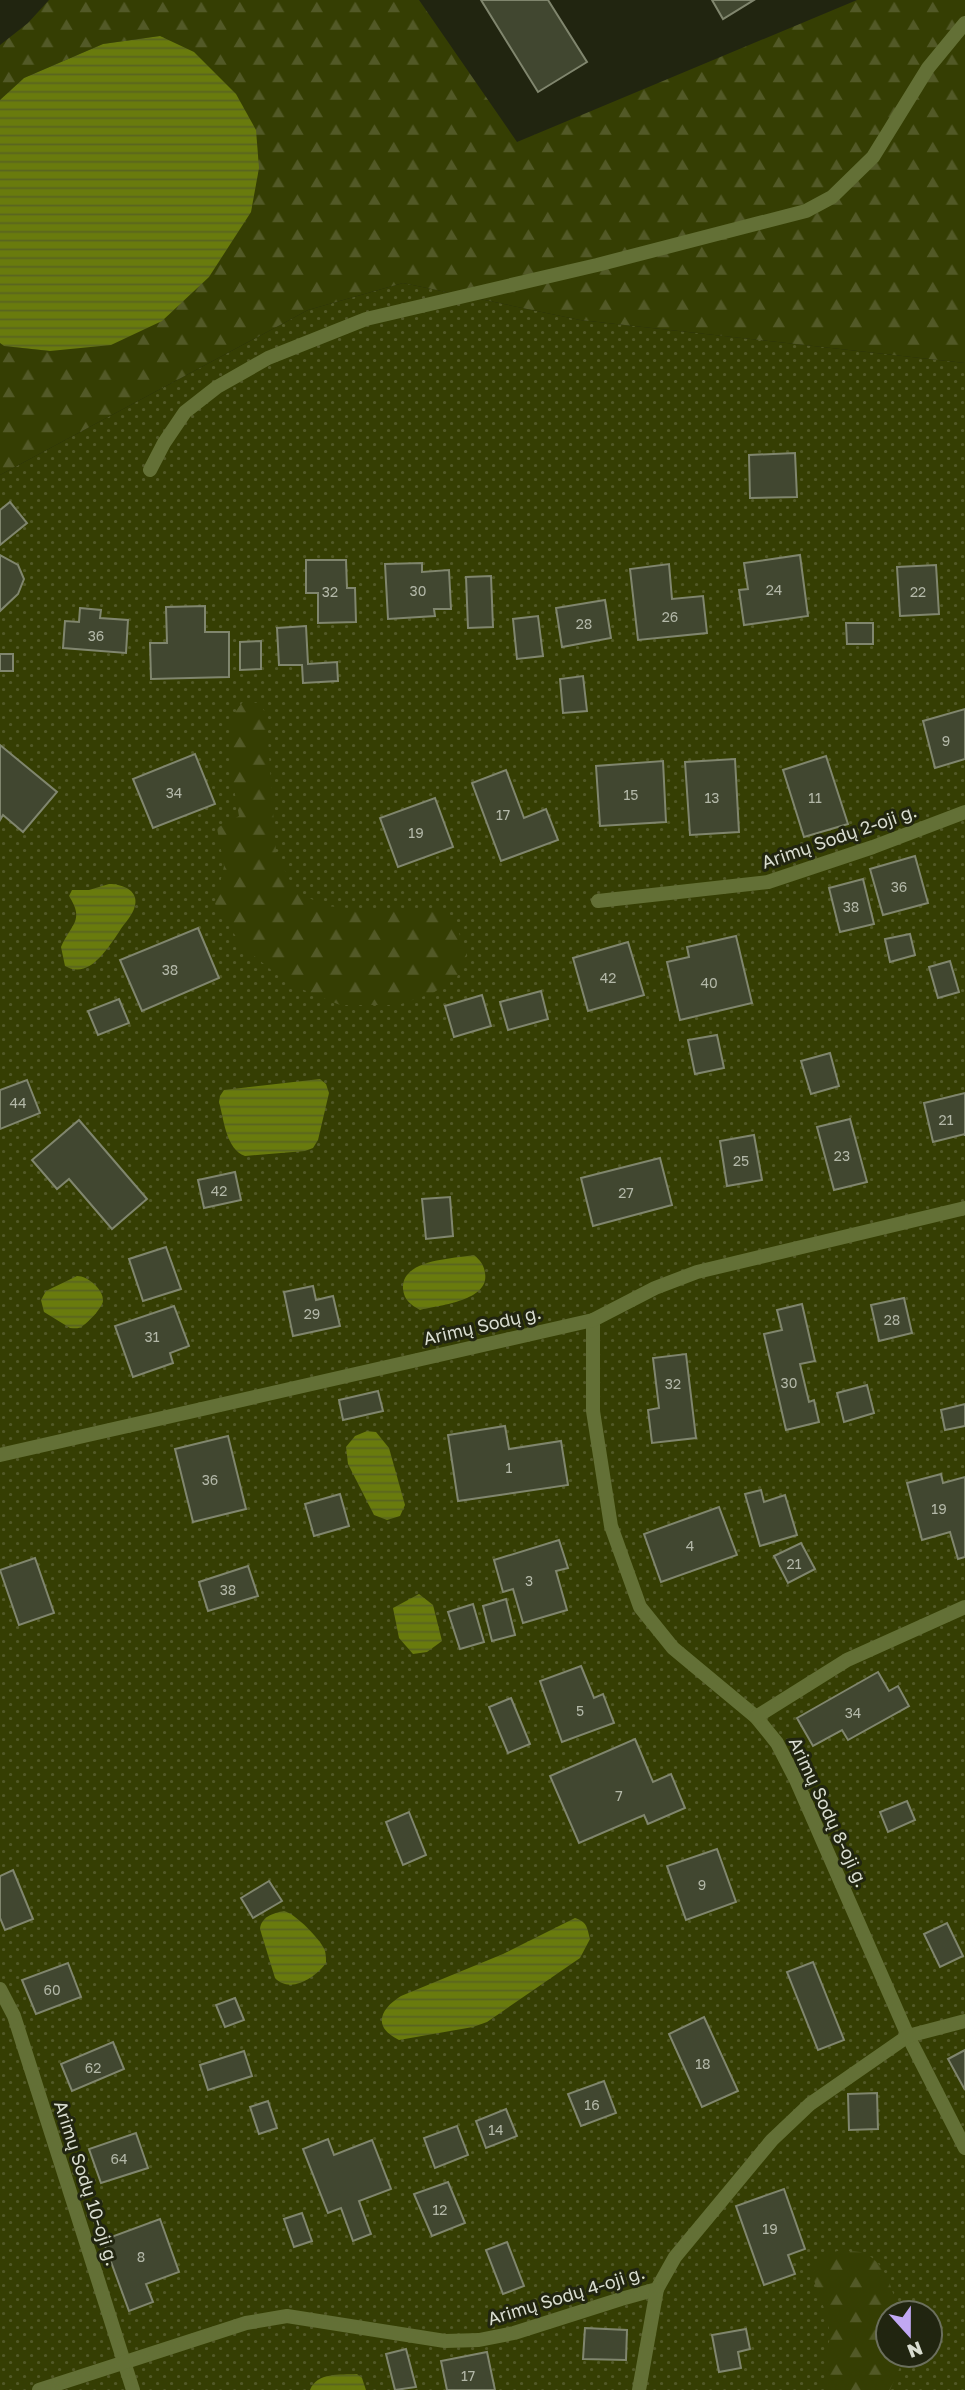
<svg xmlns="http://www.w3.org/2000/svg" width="965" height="2390" font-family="'Golos Text',sans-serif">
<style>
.grass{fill:url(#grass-dots);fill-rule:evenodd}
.forest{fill:url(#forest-firs)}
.water{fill:url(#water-rules)}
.building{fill:#414730;stroke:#80866e;stroke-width:2}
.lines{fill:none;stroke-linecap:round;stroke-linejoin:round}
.street{stroke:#637036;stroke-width:14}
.labels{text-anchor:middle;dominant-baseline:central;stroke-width:6;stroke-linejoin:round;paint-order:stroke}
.number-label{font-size:14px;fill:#b3b8a8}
.street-label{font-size:18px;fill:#d9ddd0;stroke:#212510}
</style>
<defs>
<pattern id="grass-dots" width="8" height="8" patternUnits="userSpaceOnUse" patternTransform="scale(1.75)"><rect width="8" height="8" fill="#353e03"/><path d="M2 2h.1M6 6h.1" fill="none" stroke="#525927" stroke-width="1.8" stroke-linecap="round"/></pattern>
<pattern id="forest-firs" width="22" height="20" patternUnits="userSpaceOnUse" patternTransform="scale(1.75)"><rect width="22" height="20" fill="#353e03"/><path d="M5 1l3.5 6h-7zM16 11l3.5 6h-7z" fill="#525927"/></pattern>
<pattern id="water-rules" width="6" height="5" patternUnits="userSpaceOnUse" patternTransform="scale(1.75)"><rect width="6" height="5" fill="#697b0d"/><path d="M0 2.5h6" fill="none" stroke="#596421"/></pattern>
</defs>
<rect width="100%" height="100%" fill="#212510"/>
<!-- grass -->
<path class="grass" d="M403 283 580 320 965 363V2390H0V475L308 310ZM888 2313H930V2355H888Z"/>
<!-- forest -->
<g class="forest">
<polygon points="49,0 419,0 517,142 857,0 965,0 965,363 580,320 403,283 308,310 0,475 0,343 5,346 50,351 160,36 103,44 24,78 0,100 0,45 28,23"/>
<path d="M243 702 258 703 266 713 276 852 290 881 303 895 326 906 359 909H439L455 923 467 954 457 977 433 993 398 1005H340L287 983 242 946 215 904 224 866 217 828 239 816C234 783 217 728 243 702Z"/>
<path d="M837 2251C844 2251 853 2251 860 2252 886 2259 893 2291 898 2313H888V2355H900V2367L890 2390H824L830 2333 825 2311 812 2275 819 2260Z"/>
</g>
<!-- water -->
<g class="water">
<polygon points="160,36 194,52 236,94 256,130 259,168 251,212 209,277 162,321 111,345 50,351 4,346 0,343 0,100 24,78 103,44"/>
<path d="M109 884C123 884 141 891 134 909 131 917 123 925 119 932 107 949 89 980 65 966L61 947C71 924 85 921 69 896L72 890H89Z"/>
<path d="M320 1079 326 1084 329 1093 318 1140 313 1148 305 1151 245 1156C226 1149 224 1120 219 1102L220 1096 224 1090Z"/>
<path d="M474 1255C480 1260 484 1265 485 1273 490 1301 439 1305 420 1310 411 1305 404 1300 403 1289 401 1259 453 1259 474 1255Z"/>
<path d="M77 1276C88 1276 104 1290 103 1301 102 1308 88 1323 81 1327 78 1329 74 1328 70 1328L44 1312 41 1300 46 1291Z"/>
<polygon points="367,1431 376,1432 389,1448 405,1505 400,1516 387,1520 374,1515 348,1464 346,1447 355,1436"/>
<polygon points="419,1594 433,1605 442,1641 427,1652 413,1654 399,1638 393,1608"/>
<path d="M284 1911C295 1913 322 1941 325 1951 326 1955 326 1959 326 1963 315 1978 290 1994 275 1978L260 1929C261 1917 273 1913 284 1911Z"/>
<path d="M575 1918C587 1922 587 1927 590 1939L580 1958 487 2022 473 2027 399 2040C372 2027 380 2009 401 1996L503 1954Z"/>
<path d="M357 2374 362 2378 366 2390H310C317 2372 340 2375 357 2374Z"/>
</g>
<!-- building -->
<g class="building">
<polygon points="481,0 548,0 587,62 538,92"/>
<polygon points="712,0 754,0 723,19"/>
<polygon points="795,453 797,497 750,498 749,455"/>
<polygon points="10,502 27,523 0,545 0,510"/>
<polygon points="0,555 18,565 24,579 18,594 0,611"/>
<polygon points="800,555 808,616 744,625 739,590 748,589 744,563"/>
<polygon points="306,560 346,560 347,588 355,588 356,622 318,623 318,593 306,593"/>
<polygon points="422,563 422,572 449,570 451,609 434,609 435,616 388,619 385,564"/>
<polygon points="669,564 672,599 703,596 707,633 638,640 630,569"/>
<polygon points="936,565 939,614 900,616 897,567"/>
<polygon points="491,576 493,627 468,628 466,577"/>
<polygon points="605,600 611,638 562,647 556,608"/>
<polygon points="205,606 205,632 229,632 229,677 151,679 150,643 167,643 166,607"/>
<polygon points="80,608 101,610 100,618 128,620 126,653 63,648 65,621 79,622"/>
<polygon points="538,616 543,656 517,659 513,619"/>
<polygon points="846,623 873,623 873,644 847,644"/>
<polygon points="306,626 308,664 337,662 338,681 303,683 302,665 279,665 277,628"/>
<polygon points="261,641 261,669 240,670 240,642"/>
<rect x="0" y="654" width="13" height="17"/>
<polygon points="583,676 587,711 563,713 560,679"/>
<polygon points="965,709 965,759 935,768 923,721"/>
<polygon points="0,745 57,792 23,832 3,815 0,820"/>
<polygon points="195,754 215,804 153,828 133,779"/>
<polygon points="826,756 848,824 804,837 783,770"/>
<polygon points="735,759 739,832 690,835 685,762"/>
<polygon points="663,761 666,822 600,826 596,766"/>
<polygon points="506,770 524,818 546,809 558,840 501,861 472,783"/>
<polygon points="435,798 453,847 398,867 380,818"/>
<polygon points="915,856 928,903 883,915 870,869"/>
<polygon points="863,879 874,924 840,932 829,888"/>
<polygon points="198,928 219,978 142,1011 120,960"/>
<polygon points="910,934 915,955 890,962 885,939"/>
<polygon points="736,936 752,1003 680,1020 667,962 689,957 687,947"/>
<polygon points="628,942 644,995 588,1011 573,958"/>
<polygon points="950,961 959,992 938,998 929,967"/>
<polygon points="541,991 548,1019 508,1030 500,1002"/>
<polygon points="482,995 491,1026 454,1037 445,1006"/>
<polygon points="119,999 129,1023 98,1035 88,1011"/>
<polygon points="717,1035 724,1068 695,1074 688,1040"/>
<polygon points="830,1053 839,1086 811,1094 801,1061"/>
<polygon points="27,1080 40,1113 0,1129 0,1090"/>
<polygon points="965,1093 965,1136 965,1134 933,1142 924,1103"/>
<polygon points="850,1119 867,1182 834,1190 817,1127"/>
<polygon points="79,1120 147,1199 112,1229 69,1179 57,1189 32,1160"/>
<polygon points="754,1135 762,1180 727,1186 720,1141"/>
<polygon points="660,1158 672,1205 593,1226 581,1178"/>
<polygon points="235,1172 241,1200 204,1208 198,1180"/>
<polygon points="450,1197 453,1236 426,1239 422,1199"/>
<polygon points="166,1247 181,1289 143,1301 129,1259"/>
<polygon points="313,1286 316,1300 333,1296 340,1326 293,1336 284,1292"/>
<polygon points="904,1298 912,1333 879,1341 871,1305"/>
<polygon points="802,1304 815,1361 800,1364 809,1402 814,1400 819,1422 786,1430 764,1334 782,1330 777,1310"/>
<polygon points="174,1306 189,1346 170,1353 173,1363 133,1377 115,1326"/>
<polygon points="686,1354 696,1438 652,1443 648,1410 659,1408 653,1358"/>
<polygon points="867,1385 874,1413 844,1422 837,1393"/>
<polygon points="378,1391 383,1411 343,1420 339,1400"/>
<polygon points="965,1404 965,1426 945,1430 941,1410"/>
<polygon points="505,1426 509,1449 561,1441 568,1485 458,1501 448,1435"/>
<polygon points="228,1436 246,1509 193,1522 175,1449"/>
<polygon points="941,1474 943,1483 965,1477 965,1557 958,1559 950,1532 922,1540 907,1483"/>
<polygon points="761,1490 764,1502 785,1495 797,1535 760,1546 745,1494"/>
<polygon points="340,1494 349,1526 314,1536 305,1504"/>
<polygon points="719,1507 737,1555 661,1582 644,1534"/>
<polygon points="559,1540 568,1568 556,1571 567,1610 523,1623 513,1589 503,1592 494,1560"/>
<polygon points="801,1543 815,1569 788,1583 774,1556"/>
<polygon points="35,1558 54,1613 19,1625 0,1570"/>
<polygon points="248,1566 258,1596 208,1611 199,1582"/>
<polygon points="506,1599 515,1635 492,1641 483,1606"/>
<polygon points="473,1604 484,1642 460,1649 448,1612"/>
<polygon points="581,1666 594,1698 603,1694 614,1723 562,1742 540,1681"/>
<polygon points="878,1672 889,1691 898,1686 909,1706 848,1740 842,1730 813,1746 797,1718"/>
<polygon points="511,1698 530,1744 508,1753 489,1707"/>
<polygon points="635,1739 653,1782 671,1774 685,1808 648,1824 644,1815 579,1843 550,1776"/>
<polygon points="907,1801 915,1820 888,1832 880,1812"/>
<polygon points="409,1812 426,1855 403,1865 386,1822"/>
<polygon points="717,1849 736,1902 686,1920 667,1866"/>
<polygon points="13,1870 33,1919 5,1930 0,1918 0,1876"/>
<polygon points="269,1881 282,1901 253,1918 241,1898"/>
<polygon points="947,1923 963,1956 940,1967 924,1934"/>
<polygon points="813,1962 844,2040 818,2050 787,1972"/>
<polygon points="68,1963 81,1997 36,2014 22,1980"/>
<polygon points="235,1998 244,2020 225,2027 216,2005"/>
<polygon points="704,2017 738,2091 702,2107 669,2034"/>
<polygon points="113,2042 124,2069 72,2091 61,2064"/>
<polygon points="965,2050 965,2090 948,2059"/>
<polygon points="244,2051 252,2076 208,2090 200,2065"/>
<polygon points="604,2081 616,2113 581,2126 568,2094"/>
<polygon points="877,2093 878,2129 849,2130 848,2094"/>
<polygon points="268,2101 277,2128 259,2134 250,2107"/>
<polygon points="506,2109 517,2136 486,2148 476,2121"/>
<polygon points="457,2126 468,2155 435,2168 424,2138"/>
<polygon points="136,2133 148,2168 101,2183 89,2149"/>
<polygon points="328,2139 334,2155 372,2140 391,2189 359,2201 371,2234 353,2241 341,2208 328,2213 303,2149"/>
<polygon points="448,2182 465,2223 432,2236 414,2194"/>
<polygon points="784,2189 805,2249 788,2255 795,2274 764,2285 736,2206"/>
<polygon points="302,2213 312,2241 294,2247 284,2219"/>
<polygon points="160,2219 179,2272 146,2284 153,2302 129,2311 103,2240"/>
<polygon points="507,2242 524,2286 503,2294 486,2250"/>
<polygon points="585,2328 627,2330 626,2360 583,2359"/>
<polygon points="746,2329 750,2349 738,2352 741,2368 719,2372 712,2335"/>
<polygon points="406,2349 416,2387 395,2390 386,2354"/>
<polygon points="487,2352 495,2390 447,2390 441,2361"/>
</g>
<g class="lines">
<!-- street -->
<g class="street">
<polyline points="150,470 164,443 185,412 217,387 268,358 366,319 597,265 806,211 832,197 873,157 928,68 965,23"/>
<polyline points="598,901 768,882 873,847 965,812"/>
<polyline points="593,1320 593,1411 611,1526 640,1607 673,1648 756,1717 777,1743 796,1780 908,2036 965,2148"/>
<polyline points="0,1455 593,1320 655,1288 697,1272 965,1208"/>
<polyline points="756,1717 847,1660 965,1607"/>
<polyline points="0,1989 14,2016 133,2390"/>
<polyline points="39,2390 246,2323 287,2316 445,2341 479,2340 514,2333 621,2299 657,2289 675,2257 772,2140 810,2104 908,2036 965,2021"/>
<polyline points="639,2390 657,2289"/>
</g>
</g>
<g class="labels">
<!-- number labels -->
<g class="number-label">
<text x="774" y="589">24</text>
<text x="418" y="590">30</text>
<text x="330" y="591">32</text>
<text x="918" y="591">22</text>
<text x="670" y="616">26</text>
<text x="584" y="623">28</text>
<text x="96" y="635">36</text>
<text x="946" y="740">9</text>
<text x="174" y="792">34</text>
<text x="631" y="794">15</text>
<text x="712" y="797">13</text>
<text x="815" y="797">11</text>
<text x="503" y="814">17</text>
<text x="416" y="832">19</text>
<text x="899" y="886">36</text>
<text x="851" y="906">38</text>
<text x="170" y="969">38</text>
<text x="608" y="977">42</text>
<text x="709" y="982">40</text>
<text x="18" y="1102">44</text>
<text x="946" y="1119">21</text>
<text x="842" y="1155">23</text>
<text x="741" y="1160">25</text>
<text x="219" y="1190">42</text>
<text x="626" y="1192">27</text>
<text x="312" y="1313">29</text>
<text x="892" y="1319">28</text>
<text x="152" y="1336">31</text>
<text x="789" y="1382">30</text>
<text x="673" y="1383">32</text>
<text x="509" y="1467">1</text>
<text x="210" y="1479">36</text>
<text x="939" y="1508">19</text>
<text x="690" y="1545">4</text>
<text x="794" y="1563">21</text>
<text x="529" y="1580">3</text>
<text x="228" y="1589">38</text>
<text x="580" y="1710">5</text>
<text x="853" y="1712">34</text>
<text x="619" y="1795">7</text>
<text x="702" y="1884">9</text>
<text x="52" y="1989">60</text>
<text x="703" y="2063">18</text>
<text x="93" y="2067">62</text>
<text x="592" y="2104">16</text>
<text x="496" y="2129">14</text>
<text x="119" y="2158">64</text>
<text x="440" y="2209">12</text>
<text x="770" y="2228">19</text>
<text x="141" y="2256">8</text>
<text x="468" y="2375">17</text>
</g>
<!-- street labels -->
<g class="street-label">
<text transform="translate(839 836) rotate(-19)">Arimų Sodų 2-oji g.</text>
<text transform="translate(482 1325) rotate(-13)">Arimų Sodų g.</text>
<text transform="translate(829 1812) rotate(65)">Arimų Sodų 8-oji g.</text>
<text transform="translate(87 2183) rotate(72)">Arimų Sodų 10-oji g.</text>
<text transform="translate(566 2295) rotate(-17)">Arimų Sodų 4-oji g.</text>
</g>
</g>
<!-- north arrow -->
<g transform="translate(909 2334) rotate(159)"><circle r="33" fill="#212510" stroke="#6b6f5d" stroke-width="2"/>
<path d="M0-5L12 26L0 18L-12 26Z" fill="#c1a8f3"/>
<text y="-10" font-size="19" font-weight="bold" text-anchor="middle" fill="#d9ddd0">N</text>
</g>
</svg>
